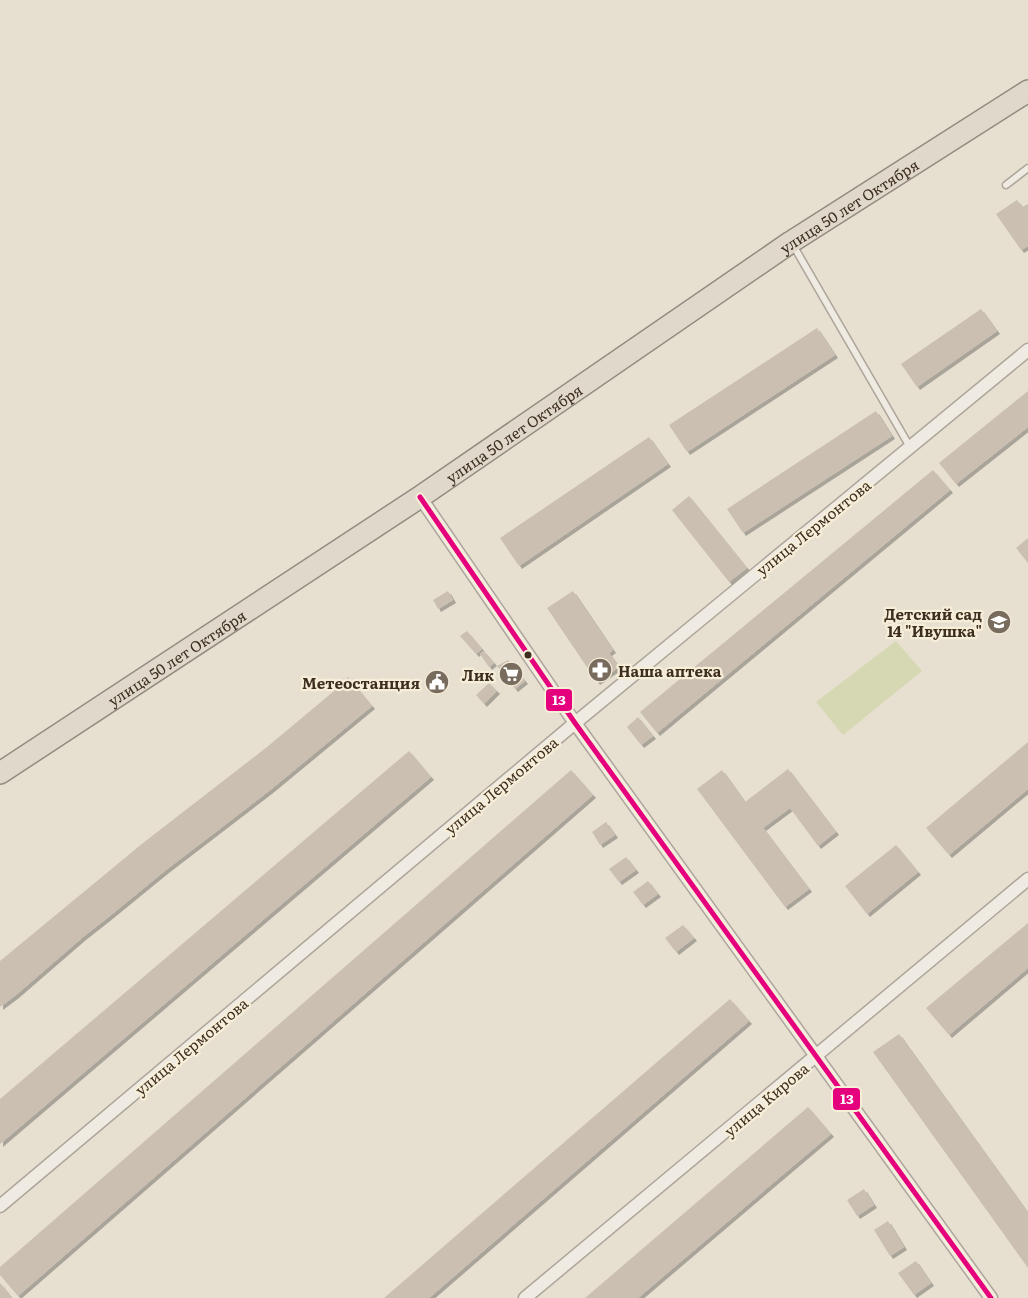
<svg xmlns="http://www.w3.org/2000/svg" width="1028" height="1298" font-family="Literata,serif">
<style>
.green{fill:#d6d7b3}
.building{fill:#cbbfb2;filter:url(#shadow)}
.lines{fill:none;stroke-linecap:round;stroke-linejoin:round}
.service-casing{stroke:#ada599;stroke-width:9}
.minor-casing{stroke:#ada599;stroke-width:15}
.trunk-casing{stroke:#928b80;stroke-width:24}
.service{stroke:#efebe3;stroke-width:6}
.minor{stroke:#efebe3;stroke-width:12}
.trunk{stroke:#e0d9cb;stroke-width:21}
.bus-1-casing{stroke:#f7eed8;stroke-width:9}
.bus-1{stroke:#e5007d;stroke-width:5}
.bus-dot{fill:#3d2e20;stroke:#f7eed8;stroke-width:2}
.labels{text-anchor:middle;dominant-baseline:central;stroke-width:4.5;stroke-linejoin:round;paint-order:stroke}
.street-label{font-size:15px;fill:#3d2e20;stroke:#f7eed8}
.poi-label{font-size:15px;font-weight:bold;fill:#3d2e20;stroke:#f7eed8;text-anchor:end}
.line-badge{stroke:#f7eed8;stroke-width:2}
.badge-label{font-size:14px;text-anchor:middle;font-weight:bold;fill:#fff}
</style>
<defs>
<filter id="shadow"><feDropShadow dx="3" dy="3" stdDeviation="0" flood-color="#0004"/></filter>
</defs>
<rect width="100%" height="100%" fill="#e7e0d1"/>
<!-- green -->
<polygon class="green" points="896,641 922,671 843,735 816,702"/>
<!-- building -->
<g class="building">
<polygon points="1017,200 1022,207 1028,204 1028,246 1021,250 996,214"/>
<polygon points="981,309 997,331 917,387 901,364"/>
<polygon points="817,328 835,355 687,452 669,425"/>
<polygon points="1028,391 1028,427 956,484 939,463"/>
<polygon points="876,411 892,436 743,533 727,509"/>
<polygon points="649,437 668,464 519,566 500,538"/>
<polygon points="933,470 950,490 657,733 640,712"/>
<polygon points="689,496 747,568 729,582 672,510"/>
<polygon points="1028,538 1028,563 1016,548"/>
<polygon points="448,591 453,600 438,609 433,600"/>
<polygon points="573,591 613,650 609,653 619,667 597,682 547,608"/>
<polygon points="467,631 482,649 476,654 460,636"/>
<polygon points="484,651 494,663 489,667 480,654"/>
<polygon points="508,660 525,681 515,689 497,666"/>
<polygon points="348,677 372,706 269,791 166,870 106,919 83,937 16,995 0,1007 0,961 143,843 267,747 334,691"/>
<polygon points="489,683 497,691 484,704 476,695"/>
<polygon points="638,717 653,736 641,745 627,727"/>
<polygon points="1028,742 1028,789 949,855 926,828"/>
<polygon points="409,751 431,777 0,1144 0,1099"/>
<polygon points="788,769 836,832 818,846 790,808 763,828 809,889 785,907 697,789 722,770 745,802"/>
<polygon points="571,770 593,795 18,1296 0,1275 0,1267"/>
<polygon points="606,822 615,835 600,845 592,832"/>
<polygon points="896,845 918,872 867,914 845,886"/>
<polygon points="626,857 636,870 619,882 609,869"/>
<polygon points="648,881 658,894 643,905 633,892"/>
<polygon points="1028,923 1028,968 949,1035 926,1008"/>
<polygon points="683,925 694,938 676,952 665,938"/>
<polygon points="730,999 749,1021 429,1298 384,1298"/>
<polygon points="899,1034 1028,1213 1028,1268 873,1052"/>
<polygon points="808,1107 831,1134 773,1183 638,1298 585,1298"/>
<polygon points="864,1189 874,1205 857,1216 847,1200"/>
<polygon points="888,1221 904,1247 890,1256 874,1230"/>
<polygon points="916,1261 931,1283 914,1295 898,1273"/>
<polygon points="0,1283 12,1298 0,1298"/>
</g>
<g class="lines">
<!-- service casing -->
<g class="service-casing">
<g id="service">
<polyline points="1006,185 1028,168"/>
<polyline points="793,245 910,447"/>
</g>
</g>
<!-- minor casing -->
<g class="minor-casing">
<g id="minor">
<polyline points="420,497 575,723 991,1298"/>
<polyline points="0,1206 575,723 1028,350"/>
<polyline points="525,1298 1028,879"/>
</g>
</g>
<!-- trunk casing -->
<g class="trunk-casing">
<g id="trunk">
<path id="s1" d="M0 773 420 497 791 242 1028 91"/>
</g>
</g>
<!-- service -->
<use href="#service" class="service"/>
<!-- minor -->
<use href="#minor" class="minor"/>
<!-- trunk -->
<use href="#trunk" class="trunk"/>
<!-- bus-1 casing -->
<g class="bus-1-casing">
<polyline id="bus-1" points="420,497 575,723 991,1298"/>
</g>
<!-- bus-1 -->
<use href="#bus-1" class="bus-1"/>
</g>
<!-- icons -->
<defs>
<g id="school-disc" transform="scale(1.25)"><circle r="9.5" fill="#786c5e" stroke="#f7eed8"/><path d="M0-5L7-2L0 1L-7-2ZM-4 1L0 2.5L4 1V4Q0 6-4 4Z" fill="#fff"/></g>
<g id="pharmacy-disc" transform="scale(1.25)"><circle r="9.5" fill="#786c5e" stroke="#f7eed8"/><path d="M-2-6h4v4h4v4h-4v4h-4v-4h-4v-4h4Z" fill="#fff"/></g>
<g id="supermarket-disc" transform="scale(1.25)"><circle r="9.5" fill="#786c5e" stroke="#f7eed8"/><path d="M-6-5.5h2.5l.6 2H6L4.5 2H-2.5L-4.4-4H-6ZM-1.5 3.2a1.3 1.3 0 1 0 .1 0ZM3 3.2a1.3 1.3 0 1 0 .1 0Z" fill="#fff"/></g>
<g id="civic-disc" transform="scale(1.25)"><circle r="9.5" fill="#786c5e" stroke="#f7eed8"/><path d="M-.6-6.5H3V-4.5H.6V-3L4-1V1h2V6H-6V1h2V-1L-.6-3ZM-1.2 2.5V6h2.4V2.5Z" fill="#fff"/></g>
</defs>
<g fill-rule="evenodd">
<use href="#school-disc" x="999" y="622"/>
<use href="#pharmacy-disc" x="600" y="670"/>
<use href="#supermarket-disc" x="511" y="674"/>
<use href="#civic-disc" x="437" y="682"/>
</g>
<!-- markers -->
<circle class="bus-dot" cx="528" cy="655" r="4.5"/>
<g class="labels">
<!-- street labels -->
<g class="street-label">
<text stroke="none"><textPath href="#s1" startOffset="1021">улица 50 лет Октября</textPath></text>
<text stroke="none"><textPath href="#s1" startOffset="616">улица 50 лет Октября</textPath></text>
<text transform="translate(813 527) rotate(-39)">улица Лермонтова</text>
<text stroke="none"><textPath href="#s1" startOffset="211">улица 50 лет Октября</textPath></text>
<text transform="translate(501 785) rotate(-40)">улица Лермонтова</text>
<text transform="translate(191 1046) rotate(-40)">улица Лермонтова</text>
<text transform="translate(766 1099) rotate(-40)">улица Кирова</text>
</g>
<!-- poi labels -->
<g class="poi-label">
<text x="982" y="613">Детский сад<tspan x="982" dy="17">14 "Ивушка"</tspan></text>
<text x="618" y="670" text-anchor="start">Наша аптека</text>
<text x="494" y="674">Лик</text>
<text x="420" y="682">Метеостанция</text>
</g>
</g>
<g class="line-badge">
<rect x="545" y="688" width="28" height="24" rx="5" fill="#e5007d"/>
<rect x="832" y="1087" width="29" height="24" rx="5" fill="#e5007d"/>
</g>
<g class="badge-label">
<text x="559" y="705">13</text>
<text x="847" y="1104">13</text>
</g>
</svg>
